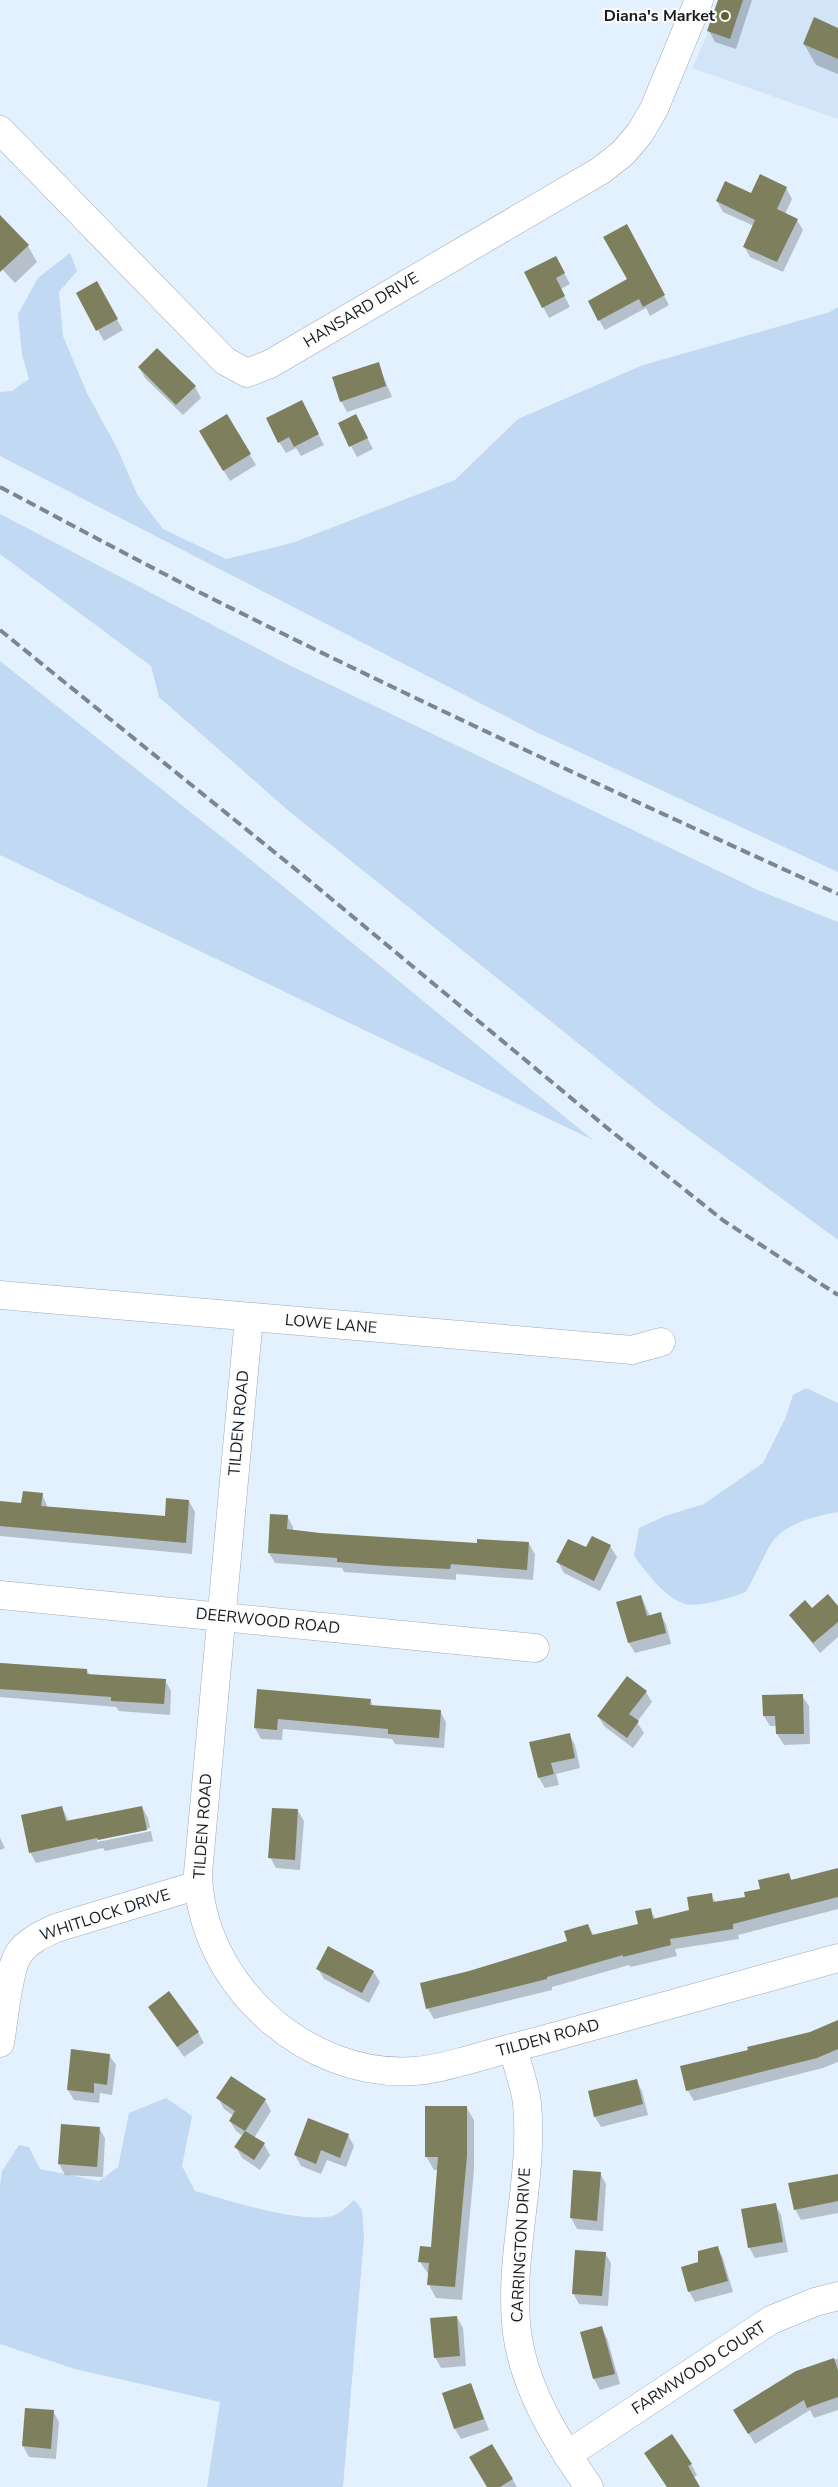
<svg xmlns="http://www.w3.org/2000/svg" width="838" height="2487" font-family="'Nunito Sans',sans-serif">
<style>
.built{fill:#d2e5f8}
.green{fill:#c1d9f3}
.shadow{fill:#0003}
.building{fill:#7e805d}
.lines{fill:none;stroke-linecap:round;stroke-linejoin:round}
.minor-casing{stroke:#9eaab7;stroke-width:29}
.minor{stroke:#fff;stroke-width:28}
.rail{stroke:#7c868e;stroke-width:4;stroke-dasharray:10 5;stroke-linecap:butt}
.poi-dot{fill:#5e612e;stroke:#fcfcfc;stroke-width:2}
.labels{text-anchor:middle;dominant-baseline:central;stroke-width:4.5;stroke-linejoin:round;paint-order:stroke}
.poi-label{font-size:16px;font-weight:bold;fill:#171c20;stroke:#fcfcfc;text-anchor:end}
.street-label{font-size:16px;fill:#171c20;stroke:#fcfcfc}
</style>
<rect width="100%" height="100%" fill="#e3f1fe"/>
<!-- built -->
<polygon class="built" points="723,0 838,0 838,119 692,68"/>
<!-- green -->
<g class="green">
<polygon points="70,253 77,271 59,292 63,336 87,393 117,448 138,496 163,529 226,559 292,543 455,480 518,419 643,365 830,312 838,307 838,872 536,732 0,456 0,392 12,391 29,379 22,355 18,314 38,278"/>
<polygon points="0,514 289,665 760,891 838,922 838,1240 660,1109 290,812 159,697 151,666 0,554"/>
<polygon points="0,661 251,860 593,1140 0,855"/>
<path d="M806 1388 838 1403V1512C819 1516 784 1521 769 1547 761 1562 754 1578 746 1592 734 1597 696 1608 685 1604 663 1596 648 1574 634 1556L639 1528 665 1516 704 1504 763 1463 785 1419 793 1395Z"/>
<path d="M166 2098 192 2116 182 2166 195 2191C227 2200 306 2226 335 2215 342 2212 348 2205 354 2200L362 2209 364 2237 343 2487H207L220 2402 75 2369 0 2344V2187L2 2171 19 2145 29 2147 40 2169 99 2181 118 2167 129 2113Z"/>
</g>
<!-- shadow -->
<g class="shadow">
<polygon points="719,0 752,0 736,49 715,42 709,31"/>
<polygon points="838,29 838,74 816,65 804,44"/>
<polygon points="786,188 792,199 785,214 797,220 803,230 783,272 750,257 744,246 754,226 723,212 717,201"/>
<polygon points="0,217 28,246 37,262 15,283 0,267"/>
<polygon points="632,235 669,305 650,316 646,308 605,330 599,320 629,280"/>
<polygon points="556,257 570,284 561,289 570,307 549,318 543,307"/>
<polygon points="96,283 123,330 104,341 77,293"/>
<polygon points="378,364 392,397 347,412 341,401"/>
<polygon points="139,367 195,387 201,398 183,415 145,378"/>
<polygon points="307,412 324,445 301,456 296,448 286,453 279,442"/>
<polygon points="227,416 256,465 230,481 200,432"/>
<polygon points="339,424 361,426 373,449 357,457"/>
<polygon points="42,1494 48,1508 166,1518 189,1501 195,1512 192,1554 0,1536 0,1502 23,1504"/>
<polygon points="287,1516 293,1527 293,1531 320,1534 478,1544 529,1544 535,1554 533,1580 456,1574 456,1580 344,1572 342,1568 275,1563 269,1553"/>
<polygon points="593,1538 610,1546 617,1557 600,1591 564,1573 558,1562 587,1549"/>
<polygon points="641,1596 650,1616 660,1614 666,1624 671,1644 635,1653 629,1643 618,1602"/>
<polygon points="838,1608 838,1637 820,1653 790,1615"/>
<polygon points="0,1663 87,1670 90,1675 165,1680 171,1691 170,1715 119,1711 116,1707 0,1697"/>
<polygon points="258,1690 370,1700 374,1707 440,1711 446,1722 444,1748 395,1744 392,1739 283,1729 282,1740 261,1739 255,1728"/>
<polygon points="646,1692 652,1702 637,1722 644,1733 633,1748 604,1726 598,1716"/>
<polygon points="802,1696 809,1706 810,1744 784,1745 777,1734 777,1726 770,1726 764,1716"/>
<polygon points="569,1734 575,1745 580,1768 556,1774 559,1785 545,1788 539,1778"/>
<polygon points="62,1807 69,1822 142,1807 148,1818 150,1828 97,1839 97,1842 151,1831 153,1841 105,1851 103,1848 36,1863 30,1852"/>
<polygon points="298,1811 304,1821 300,1870 276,1868 270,1857"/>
<polygon points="0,1838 5,1848 0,1850"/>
<polygon points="838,1869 838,1909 738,1935 739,1939 675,1949 677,1956 631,1967 629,1965 552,1987 552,1990 434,2019 428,2009 469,1973 569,1942 588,1925 594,1936 640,1925 650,1909 656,1920 691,1911 711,1895 716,1903 747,1898 789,1874 792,1881"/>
<polygon points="318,1969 373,1971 380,1982 369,2003 324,1979"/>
<polygon points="156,2017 198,2032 204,2043 184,2057"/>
<polygon points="838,2022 838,2062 823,2068 694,2101 688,2091 682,2067 749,2051 811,2033"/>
<polygon points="109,2055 116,2065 112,2095 100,2093 99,2103 74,2100 68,2090"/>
<polygon points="636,2080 642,2091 648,2115 601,2127 595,2117"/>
<polygon points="218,2098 265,2100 271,2111 254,2138 264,2144 270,2155 260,2170 242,2158 236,2147 243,2136 236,2131 230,2121 234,2116 224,2109"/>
<polygon points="466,2107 474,2120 474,2170 462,2300 436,2298 429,2285 429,2275 420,2262 433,2248 438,2170 434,2170 426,2156"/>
<polygon points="99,2128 105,2138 103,2177 65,2175 59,2164"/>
<polygon points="348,2135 354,2146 346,2167 327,2160 321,2174 301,2166 295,2155"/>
<polygon points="600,2173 606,2184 603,2231 577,2229 571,2218"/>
<polygon points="838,2178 838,2213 801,2220 795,2209"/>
<polygon points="775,2204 781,2215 788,2252 755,2258 749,2247"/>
<polygon points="717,2247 723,2258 733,2292 695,2302 689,2291"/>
<polygon points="605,2253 611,2263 608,2306 579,2304 573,2293"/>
<polygon points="457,2317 463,2328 466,2366 441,2368 435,2357"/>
<polygon points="601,2327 607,2338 620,2384 600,2390 594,2379 581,2333"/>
<polygon points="838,2359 838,2410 814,2418 810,2410 755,2444 741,2421 831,2360"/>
<polygon points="471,2384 489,2430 461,2439 455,2429"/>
<polygon points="53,2411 59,2422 56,2459 29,2457 23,2446"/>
<polygon points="492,2445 517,2487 488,2487"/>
<polygon points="652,2464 691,2464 697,2475 693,2478 699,2487 667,2487"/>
</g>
<!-- building -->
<g class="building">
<polygon points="718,0 743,0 730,39 707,31"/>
<polygon points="814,17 838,28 838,59 803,44"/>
<polygon points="760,174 787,187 777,209 798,219 777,262 743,247 755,220 716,201 725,181 751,193"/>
<polygon points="0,215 29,245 0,272"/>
<polygon points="627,224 665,295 643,307 639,299 598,321 588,301 627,279 603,237"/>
<polygon points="556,256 565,273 556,278 565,296 542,308 524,272"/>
<polygon points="97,281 118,319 96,331 76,293"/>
<polygon points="157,348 196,386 176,405 138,367"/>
<polygon points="379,362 386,386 340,402 332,377"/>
<polygon points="302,400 319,434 294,447 289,437 278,443 266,418"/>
<polygon points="227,414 251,454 223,471 199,431"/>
<polygon points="356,414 368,438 349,447 338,423"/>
<polygon points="23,1491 43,1493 41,1506 165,1516 166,1498 189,1500 186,1543 0,1526 0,1501 21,1503"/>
<polygon points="270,1514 288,1515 287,1529 320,1533 477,1543 477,1539 529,1542 527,1570 451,1564 450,1569 386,1566 337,1562 337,1558 268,1553"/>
<polygon points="592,1536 611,1545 594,1581 556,1562 568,1539 586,1547"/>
<polygon points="828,1594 838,1606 838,1622 813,1643 789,1615 805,1600 812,1608"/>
<polygon points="641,1595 647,1616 661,1612 666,1633 628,1643 616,1602"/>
<polygon points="0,1663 87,1669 87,1674 166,1679 164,1704 111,1701 111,1697 0,1689"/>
<polygon points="627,1676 647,1691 629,1714 639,1721 627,1738 597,1716"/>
<polygon points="257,1689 371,1699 370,1705 441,1710 439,1738 388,1734 388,1729 278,1719 277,1730 254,1728"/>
<polygon points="803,1694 804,1734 776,1734 775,1716 763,1716 762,1695"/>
<polygon points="570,1733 575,1758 551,1763 554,1774 538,1778 529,1742"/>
<polygon points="62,1806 66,1821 142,1806 147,1830 98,1840 97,1838 29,1853 21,1815"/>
<polygon points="272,1808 298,1809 295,1860 268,1858"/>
<polygon points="838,1868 838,1897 733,1924 733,1929 670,1939 671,1945 623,1957 623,1955 547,1977 547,1979 426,2009 420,1983 469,1971 567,1941 564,1931 588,1924 592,1935 638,1924 635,1911 651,1908 653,1919 689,1910 687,1897 712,1893 713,1902 745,1897 744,1892 760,1889 758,1880 789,1873 791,1880"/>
<polygon points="328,1946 374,1971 362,1993 316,1969"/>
<polygon points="169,1991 199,2032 177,2047 148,2007"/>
<polygon points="838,2020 838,2049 817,2058 686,2091 680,2066 748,2050 747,2047 810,2032"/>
<polygon points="71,2049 110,2054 107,2085 94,2083 94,2093 67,2090"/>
<polygon points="231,2076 266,2099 245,2131 229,2121 235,2111 216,2098"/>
<polygon points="637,2079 643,2104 594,2117 588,2091"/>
<polygon points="425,2106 467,2106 467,2156 455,2287 427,2285 429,2263 418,2262 420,2246 431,2247 438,2157 425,2157"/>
<polygon points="308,2118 349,2134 340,2158 321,2150 316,2164 294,2155"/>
<polygon points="61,2124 100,2127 97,2167 58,2164"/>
<polygon points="245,2131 265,2143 254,2160 234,2147"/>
<polygon points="573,2170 601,2172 597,2221 570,2218"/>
<polygon points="838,2174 838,2201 794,2210 788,2183"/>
<polygon points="776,2203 783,2242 748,2248 741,2209"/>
<polygon points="718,2246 728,2281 688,2292 681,2267 698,2262 698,2251"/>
<polygon points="575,2250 606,2252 602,2296 572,2294"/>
<polygon points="457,2316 460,2356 434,2358 430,2318"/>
<polygon points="602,2326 615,2374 593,2379 580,2332"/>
<polygon points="834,2358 838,2371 838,2397 807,2408 804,2400 748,2434 733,2410 796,2371"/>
<polygon points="471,2383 484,2419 454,2429 442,2393"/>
<polygon points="25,2408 54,2410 51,2449 22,2446"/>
<polygon points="672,2434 692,2464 688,2466 700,2487 667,2487 644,2453"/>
<polygon points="492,2444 513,2479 500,2487 487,2487 469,2457"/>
</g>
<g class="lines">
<!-- minor casing -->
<g class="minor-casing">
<g id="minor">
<polyline points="0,130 225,361 247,373 270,364 600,171 623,153 640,133 654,109 699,0"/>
<polyline points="0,1295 632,1350 661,1342"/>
<path d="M249 1317 198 1873C200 1982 305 2079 415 2071 435 2070 453 2064 472 2059 500 2051 528 2044 557 2036 651 2010 744 1984 838 1958"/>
<polyline points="0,1595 535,1648"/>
<path d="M0 2043C4 2021 8 1967 20 1952 29 1940 43 1934 56 1928L198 1885"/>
<path d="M513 2048C517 2066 525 2085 527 2103 534 2176 510 2250 516 2323 521 2384 555 2438 589 2487"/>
<polyline points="567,2455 771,2320 815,2302 838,2296"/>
</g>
</g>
<!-- minor -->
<use href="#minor" class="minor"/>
<!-- rail -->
<g class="rail">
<path d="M0 487C68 523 135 559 203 594 412 699 625 797 838 894"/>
<polyline points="0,630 299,872 606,1127 724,1221 838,1295"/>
</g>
</g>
<!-- markers -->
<circle class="poi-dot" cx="725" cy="16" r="5"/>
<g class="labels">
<!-- poi labels -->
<g class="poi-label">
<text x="715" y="16">Diana's Market</text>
</g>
<!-- street labels -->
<g class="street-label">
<text transform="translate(361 310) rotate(-31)">HANSARD DRIVE</text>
<text transform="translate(331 1324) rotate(5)">LOWE LANE</text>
<text transform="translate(239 1423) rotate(-85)">TILDEN ROAD</text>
<text transform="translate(268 1621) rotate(6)">DEERWOOD ROAD</text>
<text transform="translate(203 1826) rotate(-86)">TILDEN ROAD</text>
<text transform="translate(105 1915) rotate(-18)">WHITLOCK DRIVE</text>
<text transform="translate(548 2038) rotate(-15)">TILDEN ROAD</text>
<text transform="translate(521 2245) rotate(-87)">CARRINGTON DRIVE</text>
<text transform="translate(699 2368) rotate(-33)">FARMWOOD COURT</text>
</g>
</g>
</svg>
